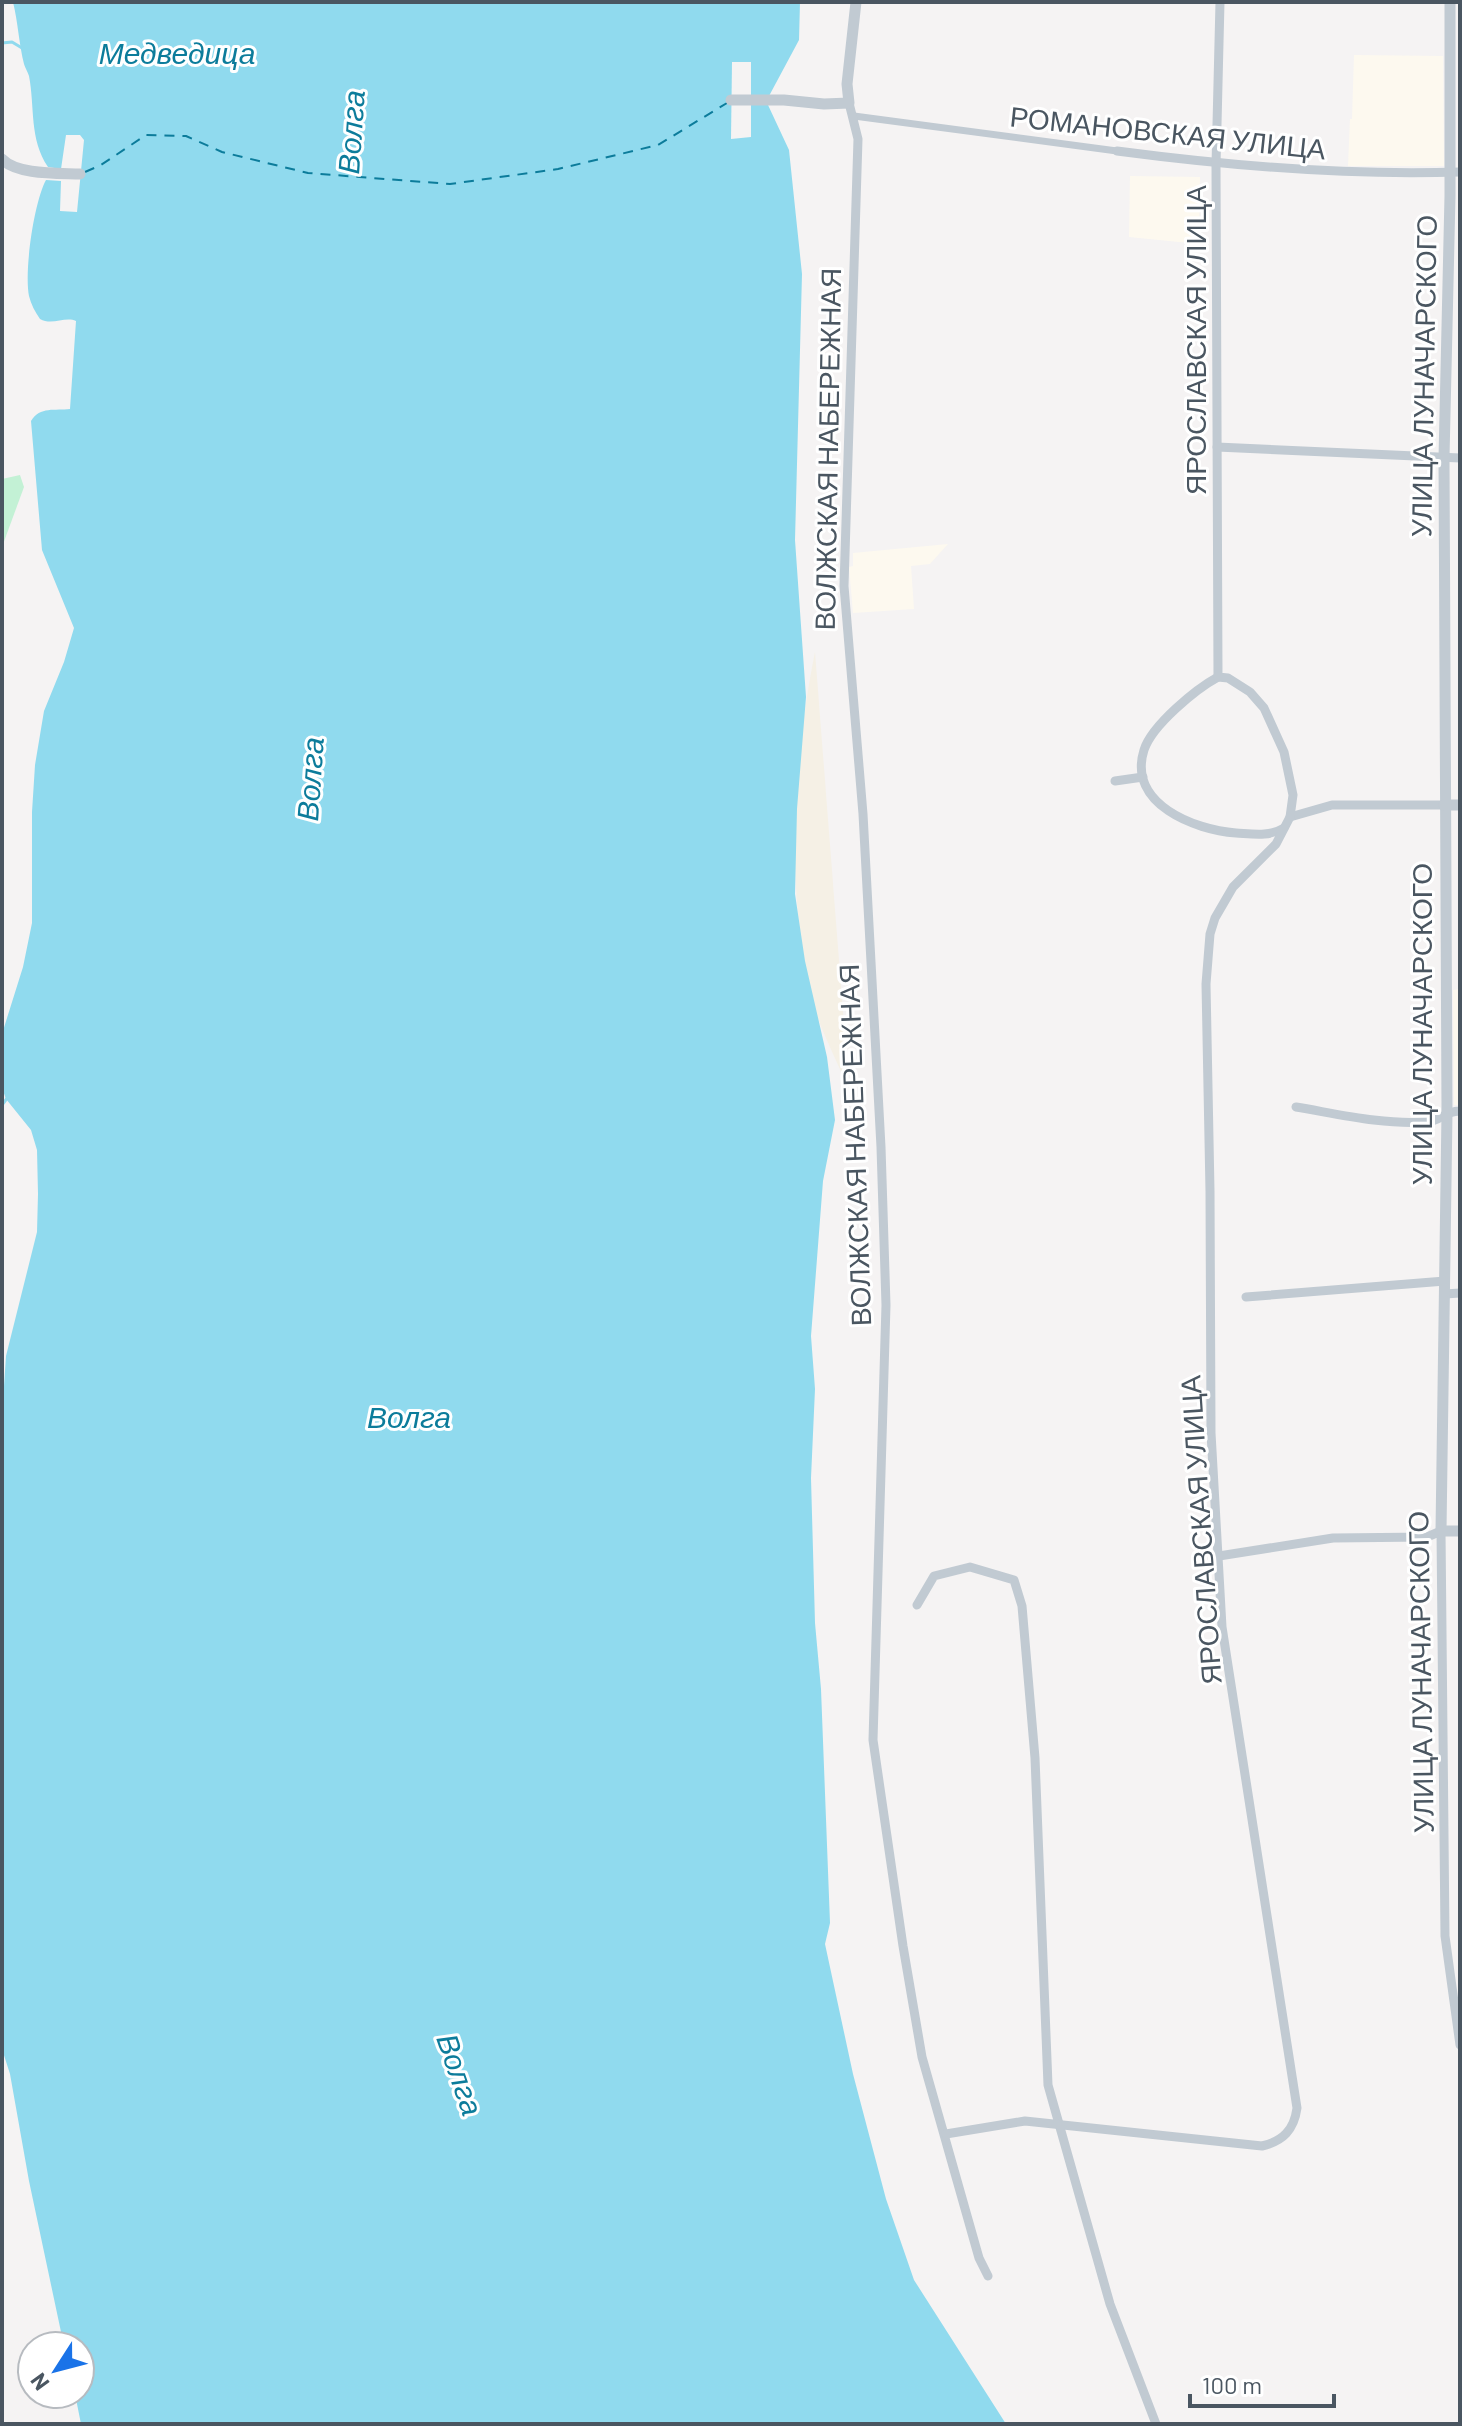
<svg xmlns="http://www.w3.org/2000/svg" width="1462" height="2426" font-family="Barlow,sans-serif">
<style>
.commercial{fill:#fdf9ef}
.green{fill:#c3f1d5}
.sand{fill:#f5f0e5}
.water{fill:#90daee}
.pier{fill:#f5f3f3}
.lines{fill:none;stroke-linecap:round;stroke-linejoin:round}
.stream{stroke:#90daee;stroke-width:3}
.ferry{stroke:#0c7c9b;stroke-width:2;stroke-dasharray:10 8;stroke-linecap:butt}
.pedestrian{stroke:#c1cad2;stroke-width:7}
.minor{stroke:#c1cad2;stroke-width:9}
.tertiary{stroke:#c1cad2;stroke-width:11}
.labels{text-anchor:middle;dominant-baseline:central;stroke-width:6;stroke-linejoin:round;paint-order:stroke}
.street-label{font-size:28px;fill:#4a5661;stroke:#fff}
.water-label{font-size:30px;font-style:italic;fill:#0c7c9b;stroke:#fff}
</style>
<rect width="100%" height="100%" fill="#f5f3f3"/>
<!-- commercial -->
<g class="commercial">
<polygon points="1354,55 1443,56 1444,166 1348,166 1350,119 1352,119"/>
<polygon points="1130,176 1200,177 1199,244 1129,237"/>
<polygon points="948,544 930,564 911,566 914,609 853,613 849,567 853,566 853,553"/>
<polygon points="1460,989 1460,1105 1454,1105 1453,990"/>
</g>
<!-- green -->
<polygon class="green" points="20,475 24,487 2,547 2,479"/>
<!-- sand -->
<path class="sand" d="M815 652 849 1089C838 1064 826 1040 817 1016 812 1003 810 988 807 974 786 874 795 751 815 652Z"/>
<!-- water -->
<path class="water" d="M13 2H800L799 40 769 96 768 105 789 150 802 274 795 540 806 697 797 809 795 894 805 961 827 1057 835 1120 823 1181 811 1336 815 1389 811 1478 815 1623 821 1689 830 1923 825 1944 853 2074 886 2199 914 2280 1006 2424H81L75 2394H80V2346H64L29 2181 10 2074 2 2049 4 1386 6 1356 37 1232 38 1194 37 1150 31 1130 6 1099 2 1088V1034L23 967 32 923V812L35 765 44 711 64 662 74 628 42 550 31 421C40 406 55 411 70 409L76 321C65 316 52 326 40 319 35 312 31 304 29 296 24 271 34 202 46 180L61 181 60 211 77 212 84 140 80 135H66L61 169 48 167C29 139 35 107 29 76 27 70 26 70 24 64 19 45 18 22 13 2Z"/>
<!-- pier -->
<polygon class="pier" points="732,62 751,62 751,137 731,139"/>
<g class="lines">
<!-- stream -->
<g class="stream">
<polyline points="2,43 12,42 27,51"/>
<polyline points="2,1105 8,1097"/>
</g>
<!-- ferry -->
<polyline class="ferry" points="85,172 101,165 146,135 186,136 222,152 308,173 450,184 558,169 658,145 727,103"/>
<!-- pedestrian -->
<polyline class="pedestrian" points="854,116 1117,151"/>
<!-- minor -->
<g class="minor">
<polyline points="849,103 858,139 844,586 863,814 881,1147 886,1305 873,1740 903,1946 922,2057 979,2258 988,2276"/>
<path d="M1117 151C1231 166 1345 176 1460 172"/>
<polyline points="1217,447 1460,458"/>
<path d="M1218 677C1196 689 1152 725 1144 750 1127 804 1195 830 1236 833 1253 834 1269 837 1284 828"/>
<polyline points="1115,781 1143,777"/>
<polyline points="1290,817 1332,805 1444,805"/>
<path d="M1296 1107C1338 1114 1383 1125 1426 1122 1442 1121 1441 1112 1460 1111"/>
<polyline points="1445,1294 1460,1293"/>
<polyline points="1246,1297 1445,1281"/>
<polyline points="1219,1556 1333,1538 1427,1537 1441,1531 1445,1936 1460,2045"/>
<polyline points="917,1605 934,1576 970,1567 1014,1580 1022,1606 1035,1758 1048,2085 1110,2304 1156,2424"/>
<path d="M946 2134 1025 2121 1262 2146C1283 2141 1294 2130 1297 2108L1222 1627 1211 1433 1210 1191 1206 984 1210 934 1215 918 1233 887 1276 844 1290 817 1293 795 1284 752 1264 708 1250 692 1228 678 1218 677 1216 165 1220 2"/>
</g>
<!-- tertiary -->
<g class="tertiary">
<polyline points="1450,2 1450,196 1444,458 1447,1112 1441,1531 1460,1531"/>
<polyline points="731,100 784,100 824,104 849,103 847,84 856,2"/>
<path d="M2 159C17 175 58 173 80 174"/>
<polyline points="1444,805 1460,805"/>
</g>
</g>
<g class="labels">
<!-- street labels -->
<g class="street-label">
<text transform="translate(1168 132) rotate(6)">РОМАНОВСКАЯ УЛИЦА</text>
<text transform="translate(1195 340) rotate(-90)">ЯРОСЛАВСКАЯ УЛИЦА</text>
<text transform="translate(1423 376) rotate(-89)">УЛИЦА ЛУНАЧАРСКОГО</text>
<text transform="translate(827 449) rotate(-89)">ВОЛЖСКАЯ НАБЕРЕЖНАЯ</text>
<text transform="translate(1421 1024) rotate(-90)">УЛИЦА ЛУНАЧАРСКОГО</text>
<text transform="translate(854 1145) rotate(-92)">ВОЛЖСКАЯ НАБЕРЕЖНАЯ</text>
<text transform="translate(1200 1530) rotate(-94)">ЯРОСЛАВСКАЯ УЛИЦА</text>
<text transform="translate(1420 1672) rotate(-91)">УЛИЦА ЛУНАЧАРСКОГО</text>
</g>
<!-- water labels -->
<g class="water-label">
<text x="177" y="52">Медведица</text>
<text transform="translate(350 132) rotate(-86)">Волга</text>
<text transform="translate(309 779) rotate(-86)">Волга</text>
<text x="409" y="1416">Волга</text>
<text transform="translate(461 2074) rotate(71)">Волга</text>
</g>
</g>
<!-- border -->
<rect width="1462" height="2426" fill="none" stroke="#4a5661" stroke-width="8"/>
<!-- north arrow -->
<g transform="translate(56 2370) rotate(234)"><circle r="38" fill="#ffffff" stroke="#b7bbc0" stroke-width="2"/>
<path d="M0-6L14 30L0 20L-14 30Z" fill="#1a73e8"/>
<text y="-12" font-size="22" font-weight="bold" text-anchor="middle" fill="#4a5661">N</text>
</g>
<!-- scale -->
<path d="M1190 2394v12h144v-12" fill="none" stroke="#4a5661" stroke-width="4"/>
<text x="1202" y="2394" font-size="24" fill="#4a5661" stroke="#ffffff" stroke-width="6" paint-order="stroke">100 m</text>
</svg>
